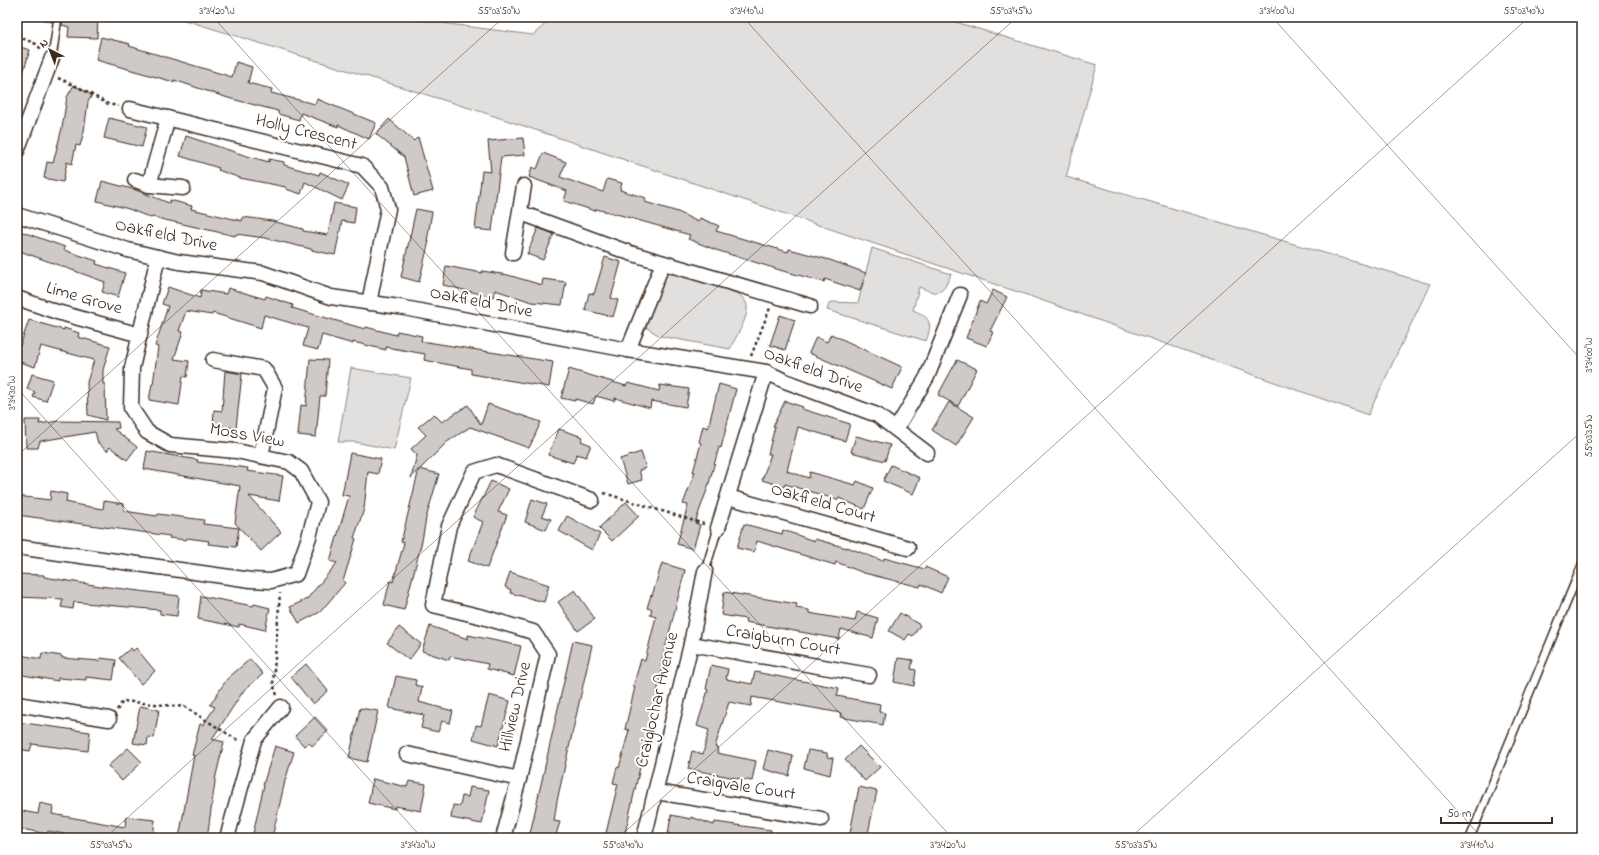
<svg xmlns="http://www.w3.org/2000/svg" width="1599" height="855" font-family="'Indie Flower',sans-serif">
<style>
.green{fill:#e2e0de;stroke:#8e857e}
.building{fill:#cfcac7;stroke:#3b2a1e}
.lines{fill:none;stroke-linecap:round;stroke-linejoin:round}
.service-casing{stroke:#3b2a1e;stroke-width:10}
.minor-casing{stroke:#3b2a1e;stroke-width:17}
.path{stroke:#3b2a1e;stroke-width:2.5;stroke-dasharray:3 3;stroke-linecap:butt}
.service{stroke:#fff;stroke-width:7}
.minor{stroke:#fff;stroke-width:14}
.ticks{fill:none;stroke:#3b2a1e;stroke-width:1;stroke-opacity:0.45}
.labels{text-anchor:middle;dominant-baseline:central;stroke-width:4;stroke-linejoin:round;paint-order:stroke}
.street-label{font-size:18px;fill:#3b2a1e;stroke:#fff}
.neatline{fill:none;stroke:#3b2a1e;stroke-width:1.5}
.ticks-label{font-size:10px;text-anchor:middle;fill:#3b2a1e}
</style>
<rect width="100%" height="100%" fill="#fff"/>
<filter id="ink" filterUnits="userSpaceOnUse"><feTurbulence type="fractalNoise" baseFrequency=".025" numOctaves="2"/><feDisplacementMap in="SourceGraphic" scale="8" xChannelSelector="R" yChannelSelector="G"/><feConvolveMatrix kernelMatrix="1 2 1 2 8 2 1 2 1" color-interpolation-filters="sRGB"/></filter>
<g filter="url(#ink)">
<!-- green -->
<g class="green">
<polygon points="175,17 395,17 533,35 553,17 939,17 1097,65 1066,177 1430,284 1368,415 1021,293 479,111"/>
<path d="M872 248 951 274C942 296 939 295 919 287L913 310C930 317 933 323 926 341L827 310 830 302 858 303Z"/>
<path d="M667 274H675L739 294C743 298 747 302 747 307 749 317 734 340 730 349L660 336 647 328 646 322 661 277Z"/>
<polygon points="351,368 411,378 394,450 355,442 338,442"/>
</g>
<!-- building -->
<g class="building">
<polygon points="45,17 53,17 52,22 44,20"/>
<polygon points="63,17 98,17 97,38 68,37 69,27 62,25"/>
<polygon points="101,37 130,44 129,46 232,77 236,62 252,67 248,83 272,89 271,93 315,104 317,99 376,123 369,139 338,125 338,127 301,113 299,120 278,114 278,111 228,98 174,80 174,82 96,60"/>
<polygon points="17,46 30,50 20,83 17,82"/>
<polygon points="74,85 92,95 88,102 84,131 80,146 76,145 72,164 67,162 63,182 44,178 47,162 53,163 62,128 67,97"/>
<polygon points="109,118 147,127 142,147 104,138"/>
<polygon points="389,119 414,141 418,137 433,191 414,196 404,157 376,134"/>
<polygon points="186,136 247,156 269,162 269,159 284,162 284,165 319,175 320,172 349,185 342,200 305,182 301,194 286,189 286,187 240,178 218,170 219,168 180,156"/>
<polygon points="523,138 525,155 501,157 492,231 475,229 482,171 491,172 488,141"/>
<polygon points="543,153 566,162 560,177 603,192 607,179 622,183 620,190 646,198 645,202 678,212 698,222 700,218 719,226 716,231 788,252 789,249 830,260 866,273 860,291 825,279 824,282 783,271 716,250 688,239 690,235 613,213 596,209 595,211 564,201 567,191 529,177 532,167 537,169"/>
<polygon points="102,181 136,190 169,203 170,200 192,206 191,209 242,221 243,217 272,221 303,229 303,231 328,235 334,203 356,207 354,223 342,221 335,255 311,250 311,249 265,238 236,234 235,236 152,217 151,218 129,209 97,201"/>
<polygon points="416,209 432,212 427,241 429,241 419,282 401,277"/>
<polygon points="538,228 554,234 543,260 527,254"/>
<polygon points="17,230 65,247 64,250 97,261 96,264 125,273 118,297 102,292 105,282 17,250"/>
<polygon points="605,257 621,262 611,298 618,300 613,317 585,310 589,293 594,294"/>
<polygon points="446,266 482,273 482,271 508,275 542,285 543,279 566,282 562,305 532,302 495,290 493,297 443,285"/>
<polygon points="168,287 200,298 201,290 226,294 228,288 265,299 266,296 293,305 292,308 365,329 366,327 396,335 397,331 422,336 421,341 553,362 549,387 471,374 471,369 424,360 425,354 386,347 386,350 353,342 353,344 322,335 318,350 303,346 308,328 264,315 261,328 213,313 212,315 186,311 179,331 183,332 174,359 189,361 187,377 183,376 179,405 149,400 152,384 153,384 158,347 155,346 168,306 162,304"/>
<polygon points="993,290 1007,297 990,331 993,332 987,346 966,338 980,301 986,304"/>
<polygon points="780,315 795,320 785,350 770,345"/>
<polygon points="29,320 64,330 64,328 79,333 78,337 110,346 103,370 103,384 105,384 106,420 88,415 87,382 94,360 41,346 35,367 17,361 17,345 20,346"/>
<polygon points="831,334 902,367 892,389 809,353 816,337 827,342"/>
<polygon points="310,359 328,360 325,396 320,396 316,437 298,435 301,405 306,406"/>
<polygon points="957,360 977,369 958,406 938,395"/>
<polygon points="569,369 626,386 628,383 659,391 660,385 689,389 686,407 651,401 650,408 615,398 614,401 596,396 593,404 575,399 575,401 561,398"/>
<polygon points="225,371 242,374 236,428 213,426 214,410 222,411"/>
<polygon points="32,374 53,380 46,401 33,397 35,392 27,389"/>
<polygon points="719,384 736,389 721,448 719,447 708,487 695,523 700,525 693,549 677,544 688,505 683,504 695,472 693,472 701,443 699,442 703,426 708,428"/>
<polygon points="785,401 803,407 802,409 850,424 845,441 798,427 787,471 809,478 810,472 855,485 857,481 873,488 864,509 839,498 838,500 785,484 784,487 762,480 771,454 768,454 775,426 773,426"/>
<polygon points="949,402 974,417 956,446 932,430"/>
<polygon points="488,404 541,422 529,448 470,427 447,442 420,469 439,474 426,518 422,541 404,610 384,605 390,581 393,582 404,543 401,542 419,469 411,478 417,455 411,449 426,435 418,427 434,414 442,422 468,405 481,425"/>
<polygon points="25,420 40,420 39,424 58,421 118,422 119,428 114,429 137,447 127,460 110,447 107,451 98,443 95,432 40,441 38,448 26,448"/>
<polygon points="559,429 583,437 581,441 591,445 586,457 577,454 573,463 548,455"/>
<polygon points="856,436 890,445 885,461 851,452"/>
<polygon points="147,451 198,460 197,462 248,468 247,471 283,476 279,501 249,496 281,532 261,551 235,523 240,486 144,469"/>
<polygon points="641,452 646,468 639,470 642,480 628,484 620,459"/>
<polygon points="350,453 381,459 378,474 368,472 364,509 354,538 356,539 343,581 345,583 320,612 299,623 290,607 307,599 337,563 330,561 349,496 342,495"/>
<polygon points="891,465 920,478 913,494 883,481"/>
<polygon points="491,481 509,489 498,512 507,515 487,568 468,561 483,522 473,517"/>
<polygon points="51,491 67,494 66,502 79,505 103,509 104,501 124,504 124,511 157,516 158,514 204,520 203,524 239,528 236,547 208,544 209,541 187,538 186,540 169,538 170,536 17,515 17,496 50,500"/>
<polygon points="532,499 547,504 542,516 551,519 546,530 525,522"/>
<polygon points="626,502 639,516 612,541 599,528"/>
<polygon points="567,516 600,534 592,550 559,531"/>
<polygon points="744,524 782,534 783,530 814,541 815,539 847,548 847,547 883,561 884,558 925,569 925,567 948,577 941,593 921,584 920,587 864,573 836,562 835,565 757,541 754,552 737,548"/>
<polygon points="662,563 685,570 661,665 663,666 624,838 608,838 609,834 606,833 618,784 613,783 617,767 619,768 629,730 625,729 635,687 633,687 641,659 645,661 656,617 650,615 652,609 647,608 651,595 652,596"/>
<polygon points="510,572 549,585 544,602 510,593 511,590 505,587"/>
<polygon points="17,574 44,575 44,577 100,586 179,596 177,616 160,614 160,610 74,602 73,609 61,607 63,599 17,597"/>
<polygon points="575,590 595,619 578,631 558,602"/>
<polygon points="724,592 797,604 796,608 809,610 809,613 855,621 857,612 878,618 873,638 841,629 839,639 745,622 746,619 721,615"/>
<polygon points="201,596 253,606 254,604 270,608 265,630 239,624 239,627 198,619"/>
<polygon points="900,613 920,625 913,636 909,634 905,640 889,631"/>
<polygon points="430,626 468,639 468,635 521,646 514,676 487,669 488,664 450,656 449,660 422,651"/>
<polygon points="399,627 421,644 409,660 387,643"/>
<polygon points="573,641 592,645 557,801 554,821 560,822 555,838 529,838"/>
<polygon points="131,648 133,651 136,648 155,671 141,684 119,658"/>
<polygon points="42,653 62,656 62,658 100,661 100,658 116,660 113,680 86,677 86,680 58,678 58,681 17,674 20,655 41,659"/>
<polygon points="898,658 913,660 911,669 916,670 914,686 894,682"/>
<polygon points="250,659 263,674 244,690 212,739 224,742 216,775 207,838 179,838 194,755 192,755 200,724 203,725 215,707 210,705 227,679"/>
<polygon points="306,664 328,691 313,704 291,677"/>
<polygon points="711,665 728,669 726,679 752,684 755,672 839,688 837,696 880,704 879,712 885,713 883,725 840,717 841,713 752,697 751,706 729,702 715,747 718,748 717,753 756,761 752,781 688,769 692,751 703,754 709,730 697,726 708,690 706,689"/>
<polygon points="396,676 416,680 415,685 422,687 419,702 453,711 450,723 442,721 438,732 421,728 424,715 389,708"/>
<polygon points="489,695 510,701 498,746 473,739 476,725 481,726"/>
<polygon points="140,706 159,710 154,738 148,737 147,745 133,743"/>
<polygon points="360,708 378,711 367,762 349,758"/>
<polygon points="315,717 328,731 312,746 309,742 304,746 295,736"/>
<polygon points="17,722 90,732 88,751 32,744 30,751 18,749 19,741 17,741"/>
<polygon points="275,746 294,752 285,781 272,838 252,838 264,785 263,785"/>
<polygon points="859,746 880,767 865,781 845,760"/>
<polygon points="128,748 142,762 122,781 108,766"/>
<polygon points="768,750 793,756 789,776 763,769"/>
<polygon points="808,750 827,753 827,757 833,758 830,775 804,768"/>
<polygon points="373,779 407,787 409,781 426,784 421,811 395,806 395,809 368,803"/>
<polygon points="470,787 489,790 482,824 451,818 453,805 460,806 462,796 468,797"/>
<polygon points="859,787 877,791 867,838 849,838"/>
<polygon points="40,803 53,806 52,814 125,827 126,817 155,820 153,838 86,838 48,831 47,834 17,828 17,810 38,814"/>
<polygon points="671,815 691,819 691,817 714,825 715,822 771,830 770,838 685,838 668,834"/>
</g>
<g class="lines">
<!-- service casing -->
<g class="service-casing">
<g id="service">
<polyline points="52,58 58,17"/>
<polyline points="705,571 718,528"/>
<polyline points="1470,838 1582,565"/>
</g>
</g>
<!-- minor casing -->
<g class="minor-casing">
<g id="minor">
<polyline points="130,109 362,166 382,187 388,209 369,303"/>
<polyline points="17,151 52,58"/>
<polyline points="135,180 149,185 183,188"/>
<polyline points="149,185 168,118"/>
<polyline points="521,213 630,253 810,306"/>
<polyline points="17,215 128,250 179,262 263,273 331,297 399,307 628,350 766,372 785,381 877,415 927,453"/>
<polyline points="513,253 524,186"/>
<polyline points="17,298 57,312 140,335"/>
<polyline points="628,350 663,263"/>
<polyline points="213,360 264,369 275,388 261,456"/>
<polyline points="896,429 927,377 960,295"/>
<polyline points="728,497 908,548"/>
<polyline points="718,528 766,372"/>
<polyline points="17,547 251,580 271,581 296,574 309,537 318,502 301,471 289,462 236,451 170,445 147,432 131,408 132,368 158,257"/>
<polyline points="691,644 869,675"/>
<polyline points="17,704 109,719"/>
<polyline points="407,754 519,779"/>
<polyline points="656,792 821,819"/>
<polyline points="227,838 254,740 281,707"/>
<polyline points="503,838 519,779 548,654 533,632 483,617 433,605 449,526 474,472 496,465 592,500"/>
<polyline points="644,838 691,644 705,571"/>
</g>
</g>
<!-- path -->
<g class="path">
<polyline points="17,36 36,44 42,50"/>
<polyline points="58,78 82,89 108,104 118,106"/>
<polyline points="751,356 770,308"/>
<polyline points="604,493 704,524"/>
<polyline points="277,695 273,684 280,593"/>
<polyline points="117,710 123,701 185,707 239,741"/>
</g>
<!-- service -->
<use href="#service" class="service"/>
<!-- minor -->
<use href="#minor" class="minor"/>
</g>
</g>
<!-- ticks -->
<path class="ticks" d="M213 17 952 838M743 17 1482 838M1272 17 1582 361M17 388 422 838M17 456 504 17M105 838 1017 17M618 838 1529 17M1130 838 1582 431"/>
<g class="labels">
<!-- street labels -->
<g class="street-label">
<text transform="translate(306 133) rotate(14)">Holly Crescent</text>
<text transform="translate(166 236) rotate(12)">Oakfield Drive</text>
<text transform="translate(84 299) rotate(16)">Lime Grove</text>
<text transform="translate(481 303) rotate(11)">Oakfield Drive</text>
<text transform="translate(813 371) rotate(20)">Oakfield Drive</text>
<text transform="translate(247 436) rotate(10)">Moss View</text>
<text transform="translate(823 504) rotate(16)">Oakfield Court</text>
<text transform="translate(783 641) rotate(10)">Craigburn Court</text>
<text transform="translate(658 700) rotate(-77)">Craiglochar Avenue</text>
<text transform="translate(516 707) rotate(-77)">Hillview Drive</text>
<text transform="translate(741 787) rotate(9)">Craigvale Court</text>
</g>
</g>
<!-- margin -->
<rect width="1599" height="855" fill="none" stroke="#fff" stroke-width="44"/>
<!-- north arrow -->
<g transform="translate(50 50) rotate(318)" stroke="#ffffff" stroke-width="3" paint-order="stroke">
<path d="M0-3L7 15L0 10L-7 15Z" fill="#3b2a1e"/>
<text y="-6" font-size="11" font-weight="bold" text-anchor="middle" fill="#3b2a1e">N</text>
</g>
<!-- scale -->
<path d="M1441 817v6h111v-6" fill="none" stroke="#3b2a1e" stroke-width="2"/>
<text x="1447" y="817" font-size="12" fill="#3b2a1e" stroke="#ffffff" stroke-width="3" paint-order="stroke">50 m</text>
<rect x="22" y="22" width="1555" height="811" class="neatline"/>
<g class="ticks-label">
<text x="217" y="14">3°34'20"W</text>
<text x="499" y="14">55°03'50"N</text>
<text x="747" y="14">3°34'10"W</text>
<text x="1011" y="14">55°03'45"N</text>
<text x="1277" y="14">3°34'00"W</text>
<text x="1524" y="14">55°03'40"N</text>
<text transform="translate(1588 355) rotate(-90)" y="4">3°34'00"W</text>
<text transform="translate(11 393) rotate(-90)" y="4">3°34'30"W</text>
<text transform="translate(1588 436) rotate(-90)" y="4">55°03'35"N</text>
<text x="111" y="848">55°03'45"N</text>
<text x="418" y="848">3°34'30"W</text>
<text x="623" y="848">55°03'40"N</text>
<text x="948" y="848">3°34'20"W</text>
<text x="1136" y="848">55°03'35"N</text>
<text x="1477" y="848">3°34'10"W</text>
</g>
</svg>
